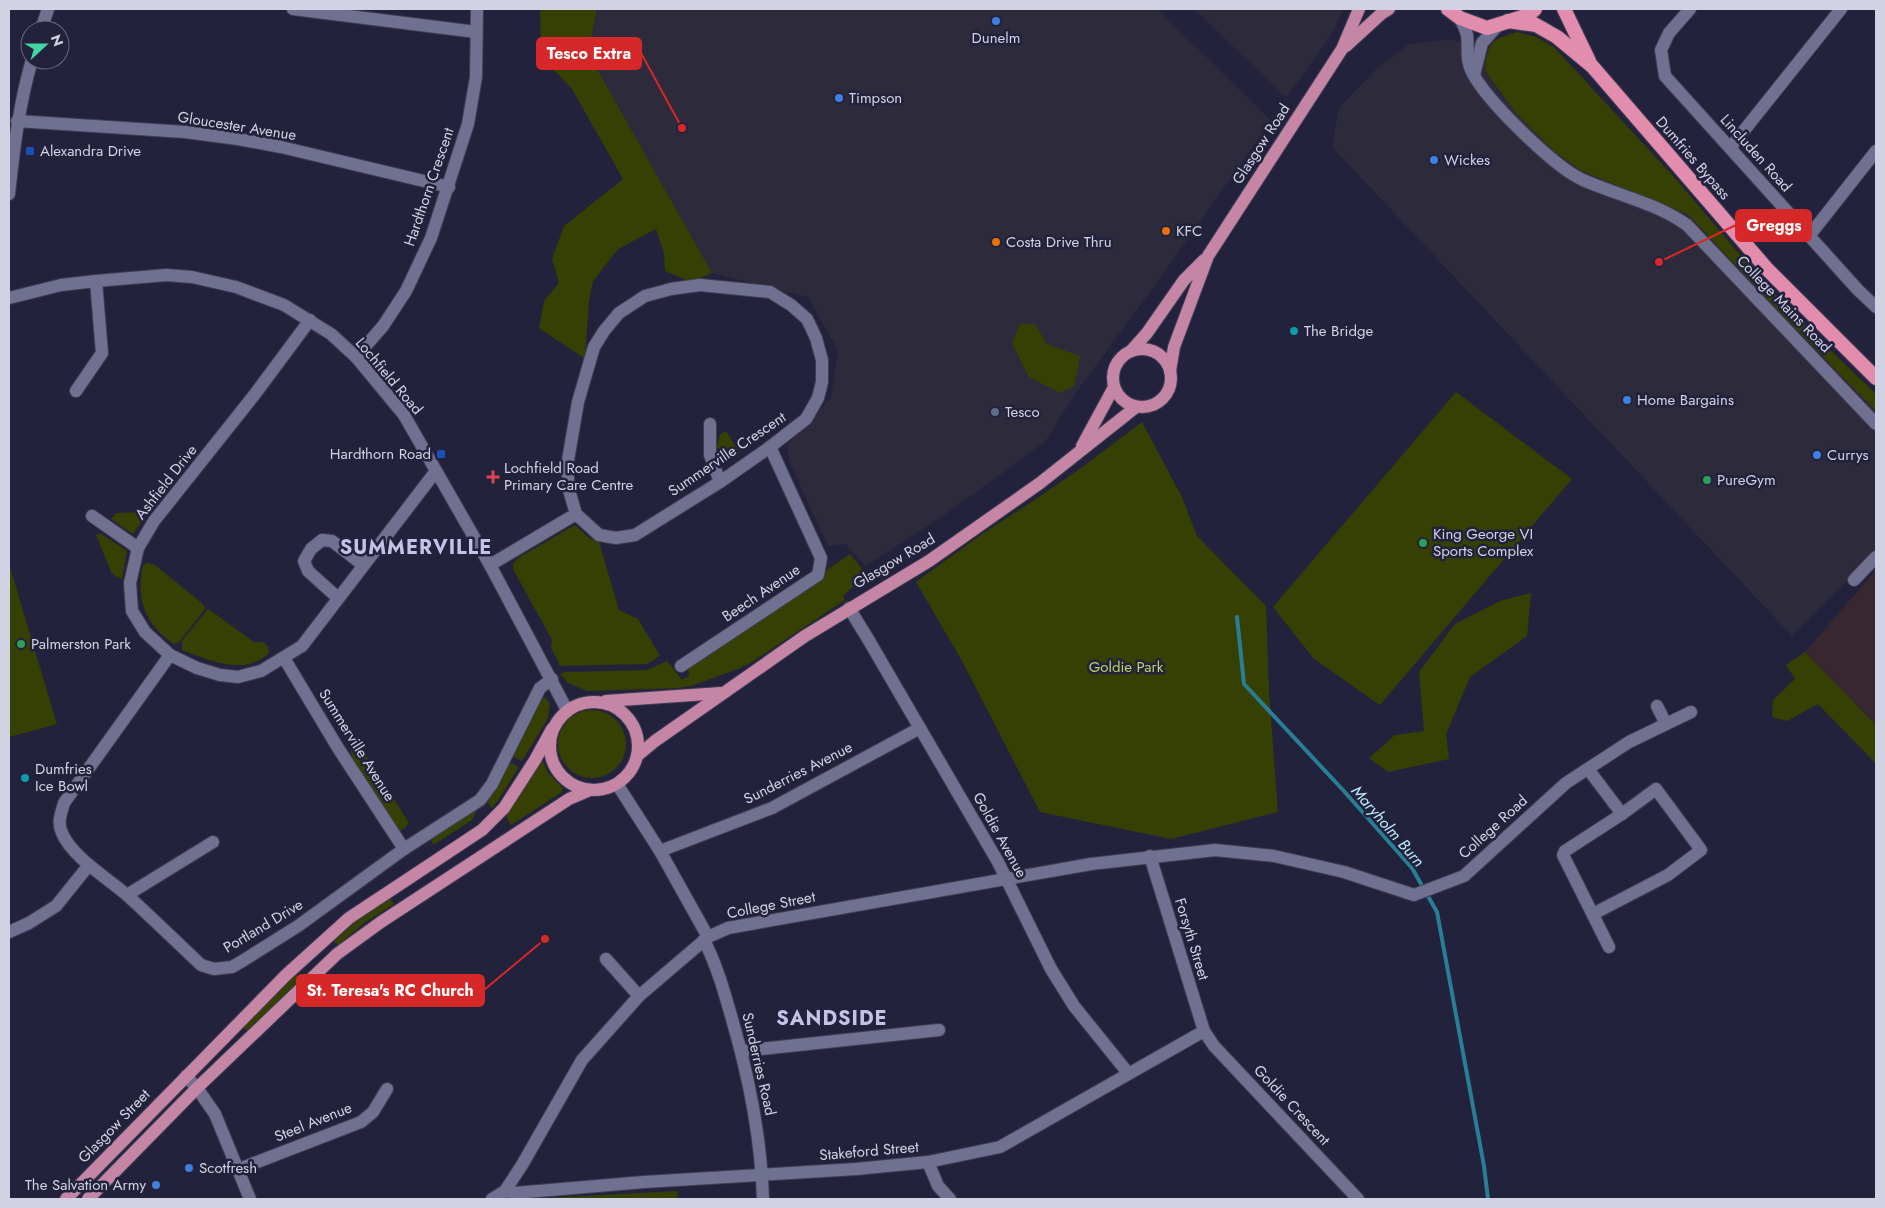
<svg xmlns="http://www.w3.org/2000/svg" width="1885" height="1208" font-family="Jost,sans-serif">
<style>
.commercial{fill:#2d2a3b}
.industrial{fill:#372731}
.green{fill:#354002}
.lines{fill:none;stroke-linecap:round;stroke-linejoin:round}
.stream{stroke:#297d95;stroke-width:4}
.minor-casing{stroke:#403e54;stroke-width:14}
.primary-casing{stroke:#403e54;stroke-width:14}
.trunk-casing{stroke:#403e54;stroke-width:16}
.minor{stroke:#707190;stroke-width:12}
.primary{stroke:#c586a6;stroke-width:12}
.trunk{stroke:#e28dad;stroke-width:14}
.shop-dot{fill:#3f7fe0;stroke:#23223c;stroke-width:2}
.transit-dot{fill:#1a4fb4;stroke:#23223c;stroke-width:2}
.food-dot{fill:#e8710a;stroke:#23223c;stroke-width:2}
.culture-dot{fill:#0f9aa8;stroke:#23223c;stroke-width:2}
.service-dot{fill:#5c6f8a;stroke:#23223c;stroke-width:2}
.health-dot{fill:#e0444e;stroke:#23223c;stroke-width:2}
.leisure-dot{fill:#2e9e5b;stroke:#23223c;stroke-width:2}
.labels{text-anchor:middle;dominant-baseline:central;stroke-width:5;stroke-linejoin:round;paint-order:stroke}
.poi-label{font-size:15px;fill:#d1d2e4;stroke:#23223c;text-anchor:start}
.street-label{font-size:15px;fill:#d1d2e4;stroke:#23223c}
.park-label{font-size:15px;fill:#bad468;stroke:#23223c}
.water-label{font-size:16px;font-style:italic;fill:#bcecfe;stroke:#23223c}
.district-label{font-size:20px;font-weight:bold;letter-spacing:1px;fill:#c2c3e6;stroke:#23223c}
.leader{fill:none;stroke:#d62828;stroke-width:2}
.callout-dot{fill:#d62828;stroke:#23223c;stroke-width:2}
.callout{fill:#d62828;stroke:#d62828;stroke-width:2}
.callout-label{font-size:16px;text-anchor:middle;font-weight:bold;fill:#fff}
</style>
<rect width="100%" height="100%" fill="#23223c"/>
<!-- commercial -->
<g class="commercial">
<polygon points="597,9 1158,9 1271,121 1148,295 1077,391 1045,442 944,515 866,566 845,544 828,546 790,463 787,444 831,398 838,351 808,297 712,273 588,53"/>
<polygon points="1195,9 1343,9 1334,31 1287,97 1278,91"/>
<polygon points="1449,39 1487,50 1485,72 1499,92 1556,153 1580,170 1689,215 1762,294 1876,411 1876,552 1792,636 1332,147 1339,108 1377,68 1410,44"/>
</g>
<!-- industrial -->
<polygon class="industrial" points="1876,570 1876,725 1805,652"/>
<!-- green -->
<g class="green">
<polygon points="540,9 597,9 588,53 712,273 691,282 665,271 664,253 656,229 618,249 593,281 589,301 585,359 539,328 544,301 559,283 552,259 564,226 623,179 572,89 541,57"/>
<path d="M1517 32 1536 37 1554 47 1675 178 1763 282 1829 349 1876 394V411L1762 294 1689 215 1580 170 1556 153 1516 113 1485 71C1488 42 1489 41 1517 32Z"/>
<polygon points="1020,324 1035,324 1047,344 1080,356 1074,386 1060,393 1029,377 1012,343"/>
<polygon points="1456,392 1572,479 1380,705 1314,659 1273,607"/>
<polygon points="1142,422 1182,497 1197,536 1266,606 1269,692 1278,812 1171,839 1040,812 962,661 916,582 982,534 1027,505 1081,468"/>
<polygon points="726,431 740,453 727,460 720,455 717,447 720,434"/>
<polygon points="148,512 133,534 111,519 116,513"/>
<polygon points="575,525 589,538 599,542 619,610 638,619 660,656 647,664 560,666 551,647 552,640 513,569 513,564 518,558"/>
<polygon points="100,533 127,551 122,579 115,576 111,572 96,535"/>
<polygon points="850,554 866,574 843,596 845,600 752,662 738,669 691,686 678,688 587,691 568,683 560,674 565,672 647,670 667,661 682,680 689,676 688,667 692,662"/>
<path d="M147 563 155 565 204 605 205 609 179 642 174 644C144 624 136 599 143 565Z"/>
<polygon points="9,564 57,724 9,737"/>
<polygon points="1531,593 1527,636 1470,677 1446,734 1449,759 1388,772 1369,758 1395,735 1424,731 1419,672 1455,624 1500,601"/>
<path d="M207 610H210L254 642H263L268 647 269 653C244 677 209 660 182 650V641Z"/>
<polygon points="1805,652 1876,725 1876,764 1818,704 1787,721 1772,717 1773,700 1795,679 1786,665"/>
<polygon points="543,698 546,698 550,704 548,718 522,761 512,756 540,699"/>
<circle cx="592" cy="744" r="34"/>
<polygon points="355,742 358,742 409,823 405,828 398,832 352,760 351,750"/>
<polygon points="541,760 543,761 548,773 563,788 562,792 511,825 505,815"/>
<polygon points="509,762 519,767 499,799 492,808 485,800"/>
<polygon points="479,806 472,820 433,845 431,839 469,815"/>
<polygon points="390,898 394,904 364,923 338,945 334,941 360,918"/>
<polygon points="296,974 301,979 247,1031 243,1027"/>
<polygon points="678,1191 677,1199 540,1199 544,1198"/>
</g>
<g class="lines">
<!-- stream -->
<polyline class="stream" points="1237,617 1244,684 1343,790 1412,868 1437,912 1484,1166 1488,1199"/>
<!-- minor casing -->
<g class="minor-casing">
<g id="minor">
<polyline points="293,9 476,32"/>
<polyline points="1690,9 1669,33 1661,50 1665,76 1858,290 1876,307"/>
<path d="M1460 18C1462 23 1466 30 1467 35 1469 50 1465 58 1472 72 1486 100 1554 167 1583 180 1617 195 1656 203 1687 225L1876 424"/>
<polyline points="41,30 48,9"/>
<polyline points="1474,75 1482,43 1498,25"/>
<polyline points="17,121 185,132 238,139 281,147 449,187"/>
<polyline points="1730,148 1841,9"/>
<path d="M9 194C14 148 19 104 32 60"/>
<polyline points="1809,236 1876,151"/>
<polyline points="9,298 61,285 96,281 166,275 192,277 236,287 284,305 331,334 356,357 404,415 490,565 567,710"/>
<polyline points="310,320 255,394 154,521 138,548 130,583 132,611 145,632 170,655 197,668 220,675 238,677 261,671 302,646 436,471"/>
<polyline points="356,357 383,326 406,291 431,238 468,124 476,77 477,9"/>
<polyline points="76,391 102,353 96,281"/>
<polyline points="710,424 710,455 720,482"/>
<polyline points="92,516 138,548"/>
<polyline points="490,565 576,514 599,535 616,538 635,535 720,482 770,447 806,419 818,398 822,382 822,360 816,338 807,319 791,305 770,292 700,285 671,289 645,296 619,313 604,331 594,347 578,402 567,466 569,490 576,514"/>
<polyline points="1854,580 1876,557"/>
<polyline points="338,598 308,571 304,561 311,549 322,540 332,541 363,565"/>
<polyline points="849,608 868,639 998,862 1051,969 1074,1006 1128,1073"/>
<path d="M170 655 64 803C61 814 57 822 62 833 72 857 109 879 128 896 153 919 177 942 201 965L214 969 232 967 244 960 298 926 404 849 480 800 492 784 540 688 552 679"/>
<polyline points="284,658 338,748 404,849"/>
<polyline points="681,666 818,575 821,558 770,447"/>
<polyline points="1657,706 1666,724"/>
<polyline points="1588,769 1622,814"/>
<polyline points="617,784 660,851 708,937"/>
<polyline points="660,851 772,808 920,728"/>
<polyline points="1150,856 1204,1031 1214,1046 1358,1199"/>
<polyline points="127,895 213,842"/>
<polyline points="1593,914 1668,875 1701,850 1656,789 1622,814 1565,851 1563,855 1609,947"/>
<polyline points="9,932 29,923 56,906 89,865"/>
<path d="M704 940C717 966 724 991 732 1019 749 1077 761 1138 763 1199"/>
<polyline points="606,959 639,996"/>
<polyline points="742,1051 939,1030"/>
<polyline points="186,1076 197,1088 215,1114 250,1199"/>
<polyline points="928,1162 938,1186 950,1199"/>
<polyline points="239,1169 361,1122 373,1112 387,1089"/>
<polyline points="505,1191 515,1193 644,1182 856,1169 928,1162 1000,1147 1204,1031"/>
<polyline points="492,1199 505,1191 522,1165 582,1060 639,996 708,937 728,928 1091,864 1215,850 1274,856 1344,872 1414,895 1464,876 1566,783 1629,742 1691,712"/>
</g>
</g>
<!-- primary casing -->
<g class="primary-casing">
<g id="primary">
<polyline points="1346,46 1381,14 1389,9"/>
<circle cx="1142" cy="378" r="29"/>
<polyline points="1131,351 1147,333 1184,280 1204,260"/>
<polyline points="1170,371 1174,347 1208,256 1342,49 1359,9"/>
<polyline points="1082,446 1114,387"/>
<polyline points="606,701 721,693"/>
<circle cx="594" cy="746" r="44"/>
<polyline points="637,756 655,741 805,636 929,561 1040,483 1136,407"/>
<polyline points="66,1199 286,975 349,918 482,830 504,808 535,760 552,729"/>
<polyline points="88,1199 197,1088 337,954 381,922 569,799 590,790"/>
</g>
</g>
<!-- trunk casing -->
<g class="trunk-casing">
<g id="trunk">
<polyline points="1448,9 1460,18 1487,28 1529,15 1535,9"/>
<polyline points="1564,9 1589,61"/>
<polyline points="1508,21 1536,25 1557,37 1592,66 1767,269 1876,378"/>
</g>
</g>
<!-- minor -->
<use href="#minor" class="minor"/>
<!-- primary -->
<use href="#primary" class="primary"/>
<!-- trunk -->
<use href="#trunk" class="trunk"/>
</g>
<!-- markers -->
<g class="shop-dot">
<circle cx="996" cy="21" r="5"/>
<circle cx="839" cy="98" r="5"/>
<circle cx="1434" cy="160" r="5"/>
<circle cx="1627" cy="400" r="5"/>
<circle cx="1817" cy="455" r="5"/>
<circle cx="189" cy="1168" r="5"/>
<circle cx="156" cy="1185" r="5"/>
</g>
<g class="transit-dot">
<rect x="25" y="146" width="10" height="10" rx="2.5"/>
<rect x="436" y="449" width="10" height="10" rx="2.5"/>
</g>
<g class="food-dot">
<circle cx="1166" cy="231" r="5"/>
<circle cx="996" cy="242" r="5"/>
</g>
<g class="culture-dot">
<circle cx="1294" cy="331" r="5"/>
<circle cx="25" cy="778" r="5"/>
</g>
<circle class="service-dot" cx="995" cy="412" r="5"/>
<path class="health-dot" d="M490.5 469.5h5v5h5v5h-5v5h-5v-5h-5v-5h5z"/>
<g class="leisure-dot">
<circle cx="1707" cy="480" r="5"/>
<circle cx="1423" cy="543" r="5"/>
<circle cx="21" cy="644" r="5"/>
</g>
<g class="labels">
<!-- poi labels -->
<g class="poi-label">
<text x="996" y="38" text-anchor="middle">Dunelm</text>
<text x="849" y="98">Timpson</text>
<text x="40" y="151">Alexandra Drive</text>
<text x="1444" y="160">Wickes</text>
<text x="1176" y="231">KFC</text>
<text x="1006" y="242">Costa Drive Thru</text>
<text x="1304" y="331">The Bridge</text>
<text x="1637" y="400">Home Bargains</text>
<text x="1005" y="412">Tesco</text>
<text x="431" y="454" text-anchor="end">Hardthorn Road</text>
<text x="1827" y="455">Currys</text>
<text x="504" y="468">Lochfield Road<tspan x="504" dy="17">Primary Care Centre</tspan></text>
<text x="1717" y="480">PureGym</text>
<text x="1433" y="534">King George VI<tspan x="1433" dy="17">Sports Complex</tspan></text>
<text x="31" y="644">Palmerston Park</text>
<text x="35" y="769">Dumfries<tspan x="35" dy="17">Ice Bowl</tspan></text>
<text x="199" y="1168">Scotfresh</text>
<text x="146" y="1185" text-anchor="end">The Salvation Army</text>
</g>
<!-- street labels -->
<g class="street-label">
<text transform="translate(237 126) rotate(9)">Gloucester Avenue</text>
<text transform="translate(1261 144) rotate(-57)">Glasgow Road</text>
<text transform="translate(1756 153) rotate(48)">Lincluden Road</text>
<text transform="translate(1693 158) rotate(49)">Dumfries Bypass</text>
<text transform="translate(429 187) rotate(-71)">Hardthorn Crescent</text>
<text transform="translate(1784 304) rotate(46)">College Mains Road</text>
<text transform="translate(389 376) rotate(50)">Lochfield Road</text>
<text transform="translate(727 454) rotate(-34)">Summerville Crescent</text>
<text transform="translate(166 482) rotate(-52)">Ashfield Drive</text>
<text transform="translate(894 561) rotate(-31)">Glasgow Road</text>
<text transform="translate(761 593) rotate(-34)">Beech Avenue</text>
<text transform="translate(357 745) rotate(58)">Summerville Avenue</text>
<text transform="translate(798 773) rotate(-27)">Sunderries Avenue</text>
<text transform="translate(1493 827) rotate(-42)">College Road</text>
<text transform="translate(1000 835) rotate(61)">Goldie Avenue</text>
<text transform="translate(771 905) rotate(-11)">College Street</text>
<text transform="translate(263 926) rotate(-31)">Portland Drive</text>
<text transform="translate(1192 939) rotate(73)">Forsyth Street</text>
<text transform="translate(759 1064) rotate(77)">Sunderries Road</text>
<text transform="translate(1292 1105) rotate(47)">Goldie Crescent</text>
<text transform="translate(313 1122) rotate(-22)">Steel Avenue</text>
<text transform="translate(114 1126) rotate(-46)">Glasgow Street</text>
<text transform="translate(869 1151) rotate(-5)">Stakeford Street</text>
</g>
<!-- park labels -->
<g class="park-label">
<text x="1126" y="667">Goldie Park</text>
</g>
<!-- water labels -->
<g class="water-label">
<text transform="translate(1388 826) rotate(49)">Maryholm Burn</text>
</g>
<!-- district labels -->
<g class="district-label">
<text x="416" y="547">SUMMERVILLE</text>
<text x="832" y="1018">SANDSIDE</text>
</g>
</g>
<!-- callouts -->
<path class="leader" d="M682 128L641 53M1659 262L1736 225M545 939L484 990"/>
<g class="callout-dot">
<circle cx="682" cy="128" r="5"/>
<circle cx="1659" cy="262" r="5"/>
<circle cx="545" cy="939" r="5"/>
</g>
<g class="callout">
<rect x="537" y="38" width="104" height="31" rx="5"/>
<rect x="1736" y="210" width="75" height="31" rx="5"/>
<rect x="297" y="975" width="187" height="31" rx="5"/>
</g>
<g class="callout-label">
<text x="589" y="59">Tesco Extra</text>
<text x="1774" y="231">Greggs</text>
<text x="390" y="996">St. Teresa's RC Church</text>
</g>
<!-- border -->
<rect width="1885" height="1208" fill="none" stroke="#d1d2e4" stroke-width="20"/>
<!-- north arrow -->
<g transform="translate(45 45) rotate(69)"><circle r="24" fill="#23223c" stroke="#69687f"/>
<path d="M0-4L9 19L0 12L-9 19Z" fill="#43d4a0"/>
<text y="-8" font-size="14" font-weight="bold" text-anchor="middle" fill="#d1d2e4">N</text>
</g>
</svg>
